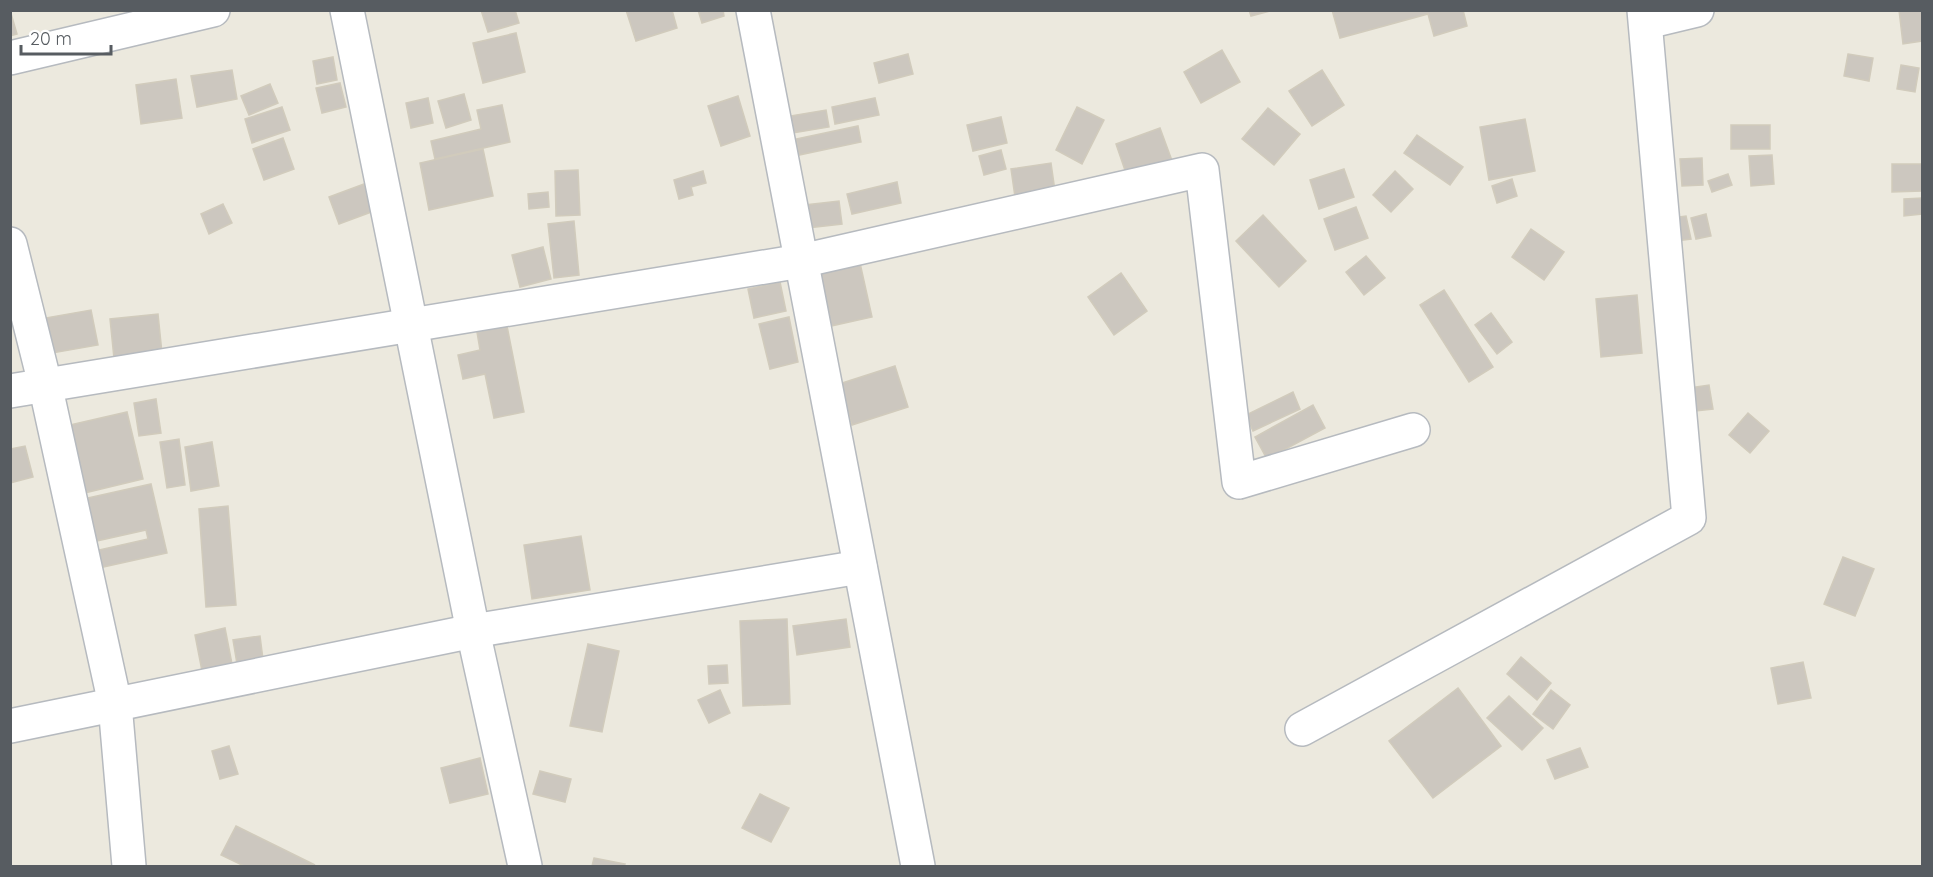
<svg xmlns="http://www.w3.org/2000/svg" width="1933" height="877" font-family="Quicksand,sans-serif">
<style>
.building{fill:#ccc7bf;stroke:#d1cbbc;stroke-width:1.5}
.lines{fill:none;stroke-linecap:round;stroke-linejoin:round}
.minor-casing{stroke:#b6babf;stroke-width:36}
.minor{stroke:#fff;stroke-width:33}
</style>
<rect width="100%" height="100%" fill="#ece9de"/>
<!-- building -->
<g class="building">
<polygon points="10,10 17,34 10,36"/>
<polygon points="481,10 515,10 519,23 488,32"/>
<polygon points="626,10 672,10 677,28 636,41"/>
<polygon points="698,10 723,10 724,16 702,23"/>
<polygon points="1249,10 1274,10 1251,16"/>
<polygon points="1332,10 1463,10 1467,26 1434,36 1428,14 1340,38"/>
<polygon points="1899,10 1922,10 1922,41 1903,44"/>
<polygon points="516,33 525,72 483,83 473,43"/>
<polygon points="1222,50 1240,82 1201,103 1184,72"/>
<polygon points="908,54 913,74 879,83 874,63"/>
<polygon points="1848,54 1873,58 1869,81 1844,76"/>
<polygon points="333,57 337,80 317,84 313,61"/>
<polygon points="1901,65 1919,68 1915,92 1897,89"/>
<polygon points="232,70 237,99 197,107 191,76"/>
<polygon points="1322,70 1344,105 1312,126 1289,91"/>
<polygon points="176,79 182,118 141,124 136,85"/>
<polygon points="340,83 346,107 322,113 316,88"/>
<polygon points="270,84 278,103 249,115 241,96"/>
<polygon points="464,94 471,120 446,128 438,101"/>
<polygon points="738,96 750,136 721,146 708,106"/>
<polygon points="428,98 433,123 411,128 406,103"/>
<polygon points="875,98 879,115 835,124 832,107"/>
<polygon points="502,105 510,142 435,159 431,141 481,129 477,110"/>
<polygon points="282,107 290,130 252,143 245,119"/>
<polygon points="1077,107 1104,120 1082,164 1056,150"/>
<polygon points="1268,108 1300,134 1274,165 1242,139"/>
<polygon points="826,110 829,127 793,133 790,116"/>
<polygon points="1001,117 1007,143 973,151 967,125"/>
<polygon points="1525,119 1535,171 1489,180 1480,127"/>
<rect x="1731" y="125" width="39" height="24"/>
<polygon points="858,126 861,142 799,155 796,139"/>
<polygon points="1160,128 1174,166 1129,182 1116,144"/>
<polygon points="1417,135 1463,167 1450,185 1404,153"/>
<polygon points="283,138 294,169 264,180 253,149"/>
<polygon points="483,149 493,196 429,210 420,163"/>
<polygon points="1001,150 1006,169 984,175 979,156"/>
<polygon points="1772,155 1774,184 1751,186 1749,156"/>
<polygon points="1702,158 1703,185 1682,186 1680,159"/>
<polygon points="1051,163 1056,198 1016,204 1011,169"/>
<polygon points="1892,164 1922,164 1922,191 1892,192"/>
<polygon points="1344,169 1354,197 1319,209 1310,180"/>
<polygon points="578,170 580,215 556,216 555,171"/>
<polygon points="703,171 706,183 691,187 693,195 679,199 674,180"/>
<polygon points="1395,171 1413,189 1391,212 1373,195"/>
<polygon points="1728,174 1732,185 1712,192 1708,181"/>
<polygon points="1512,179 1517,196 1497,203 1492,186"/>
<polygon points="897,182 901,203 852,214 847,194"/>
<polygon points="364,184 374,211 339,224 329,197"/>
<polygon points="548,192 549,207 529,209 528,194"/>
<polygon points="1922,198 1922,214 1904,216 1904,199"/>
<polygon points="839,201 842,224 799,229 796,206"/>
<polygon points="223,204 232,223 209,234 201,214"/>
<polygon points="1356,207 1368,238 1335,250 1324,219"/>
<polygon points="1706,214 1711,236 1696,239 1691,218"/>
<polygon points="1263,215 1306,261 1279,287 1236,241"/>
<polygon points="1686,216 1691,239 1676,241 1672,218"/>
<polygon points="574,221 579,275 554,278 548,224"/>
<polygon points="1531,229 1564,252 1544,280 1512,257"/>
<polygon points="543,247 551,279 520,287 512,255"/>
<polygon points="1366,256 1385,278 1364,295 1346,272"/>
<polygon points="860,263 872,317 831,326 819,273"/>
<polygon points="1121,273 1147,311 1114,335 1088,297"/>
<polygon points="780,282 786,311 754,318 748,289"/>
<polygon points="1444,290 1493,367 1469,382 1420,305"/>
<polygon points="1637,295 1642,353 1601,357 1596,299"/>
<polygon points="91,310 98,345 41,355 34,320"/>
<polygon points="1491,313 1512,342 1497,354 1475,325"/>
<polygon points="158,314 163,363 115,368 110,319"/>
<polygon points="789,317 798,362 770,369 759,324"/>
<polygon points="507,326 524,412 494,418 485,374 463,379 458,355 480,350 477,332"/>
<polygon points="895,366 908,407 852,425 839,384"/>
<polygon points="1709,385 1713,409 1686,412 1683,389"/>
<polygon points="1293,392 1300,409 1253,431 1246,415"/>
<polygon points="156,399 161,433 139,436 134,403"/>
<polygon points="1313,405 1325,428 1267,459 1255,437"/>
<polygon points="127,412 143,479 76,495 61,427"/>
<polygon points="1748,413 1769,431 1750,453 1729,435"/>
<polygon points="179,439 185,485 167,488 160,442"/>
<polygon points="212,442 219,486 191,491 185,447"/>
<polygon points="25,446 33,477 10,483 10,449"/>
<polygon points="151,484 167,553 94,569 90,552 148,539 146,530 92,542 83,499"/>
<polygon points="228,506 236,605 206,607 199,509"/>
<polygon points="581,536 590,590 532,599 524,545"/>
<polygon points="1843,557 1874,569 1855,616 1824,604"/>
<polygon points="787,619 790,704 743,706 740,621"/>
<polygon points="846,619 850,647 797,655 793,626"/>
<polygon points="225,628 233,669 203,676 195,635"/>
<polygon points="260,636 264,667 238,670 233,640"/>
<polygon points="588,644 619,651 602,732 570,726"/>
<polygon points="1521,657 1551,683 1537,700 1507,674"/>
<polygon points="1803,662 1811,698 1778,704 1771,668"/>
<polygon points="727,665 728,683 709,684 708,666"/>
<polygon points="1458,688 1501,746 1433,798 1389,741"/>
<polygon points="720,690 730,713 709,723 698,700"/>
<polygon points="1551,690 1570,705 1553,729 1533,714"/>
<polygon points="1509,696 1543,728 1522,750 1487,718"/>
<polygon points="229,746 238,774 220,779 212,751"/>
<polygon points="1580,748 1588,767 1555,779 1547,760"/>
<polygon points="480,758 488,794 450,803 441,768"/>
<polygon points="540,771 571,779 565,802 533,794"/>
<polygon points="760,794 789,808 771,842 742,828"/>
<polygon points="236,826 315,865 244,866 221,855"/>
<polygon points="594,858 625,864 624,866 592,866"/>
</g>
<g class="lines">
<!-- minor casing -->
<g class="minor-casing">
<g id="minor">
<polyline points="347,10 473,631 525,866"/>
<polyline points="753,10 918,866"/>
<polyline points="1647,22 1697,10"/>
<polyline points="10,58 213,10"/>
<polyline points="10,244 45,384 115,704 129,866"/>
<polyline points="10,391 801,261 1202,170 1239,482 1413,430"/>
<polyline points="10,726 473,631 860,567"/>
<polyline points="1302,729 1689,518 1644,10"/>
</g>
</g>
<!-- minor -->
<use href="#minor" class="minor"/>
</g>
<!-- border -->
<rect width="1933" height="877" fill="none" stroke="#575c61" stroke-width="24"/>
<!-- scale -->
<path d="M21 45v9h90v-9" fill="none" stroke="#575c61" stroke-width="3"/>
<text x="30" y="45" font-size="18" fill="#575c61" stroke="#ffffff" stroke-width="4.5" paint-order="stroke">20 m</text>
</svg>
